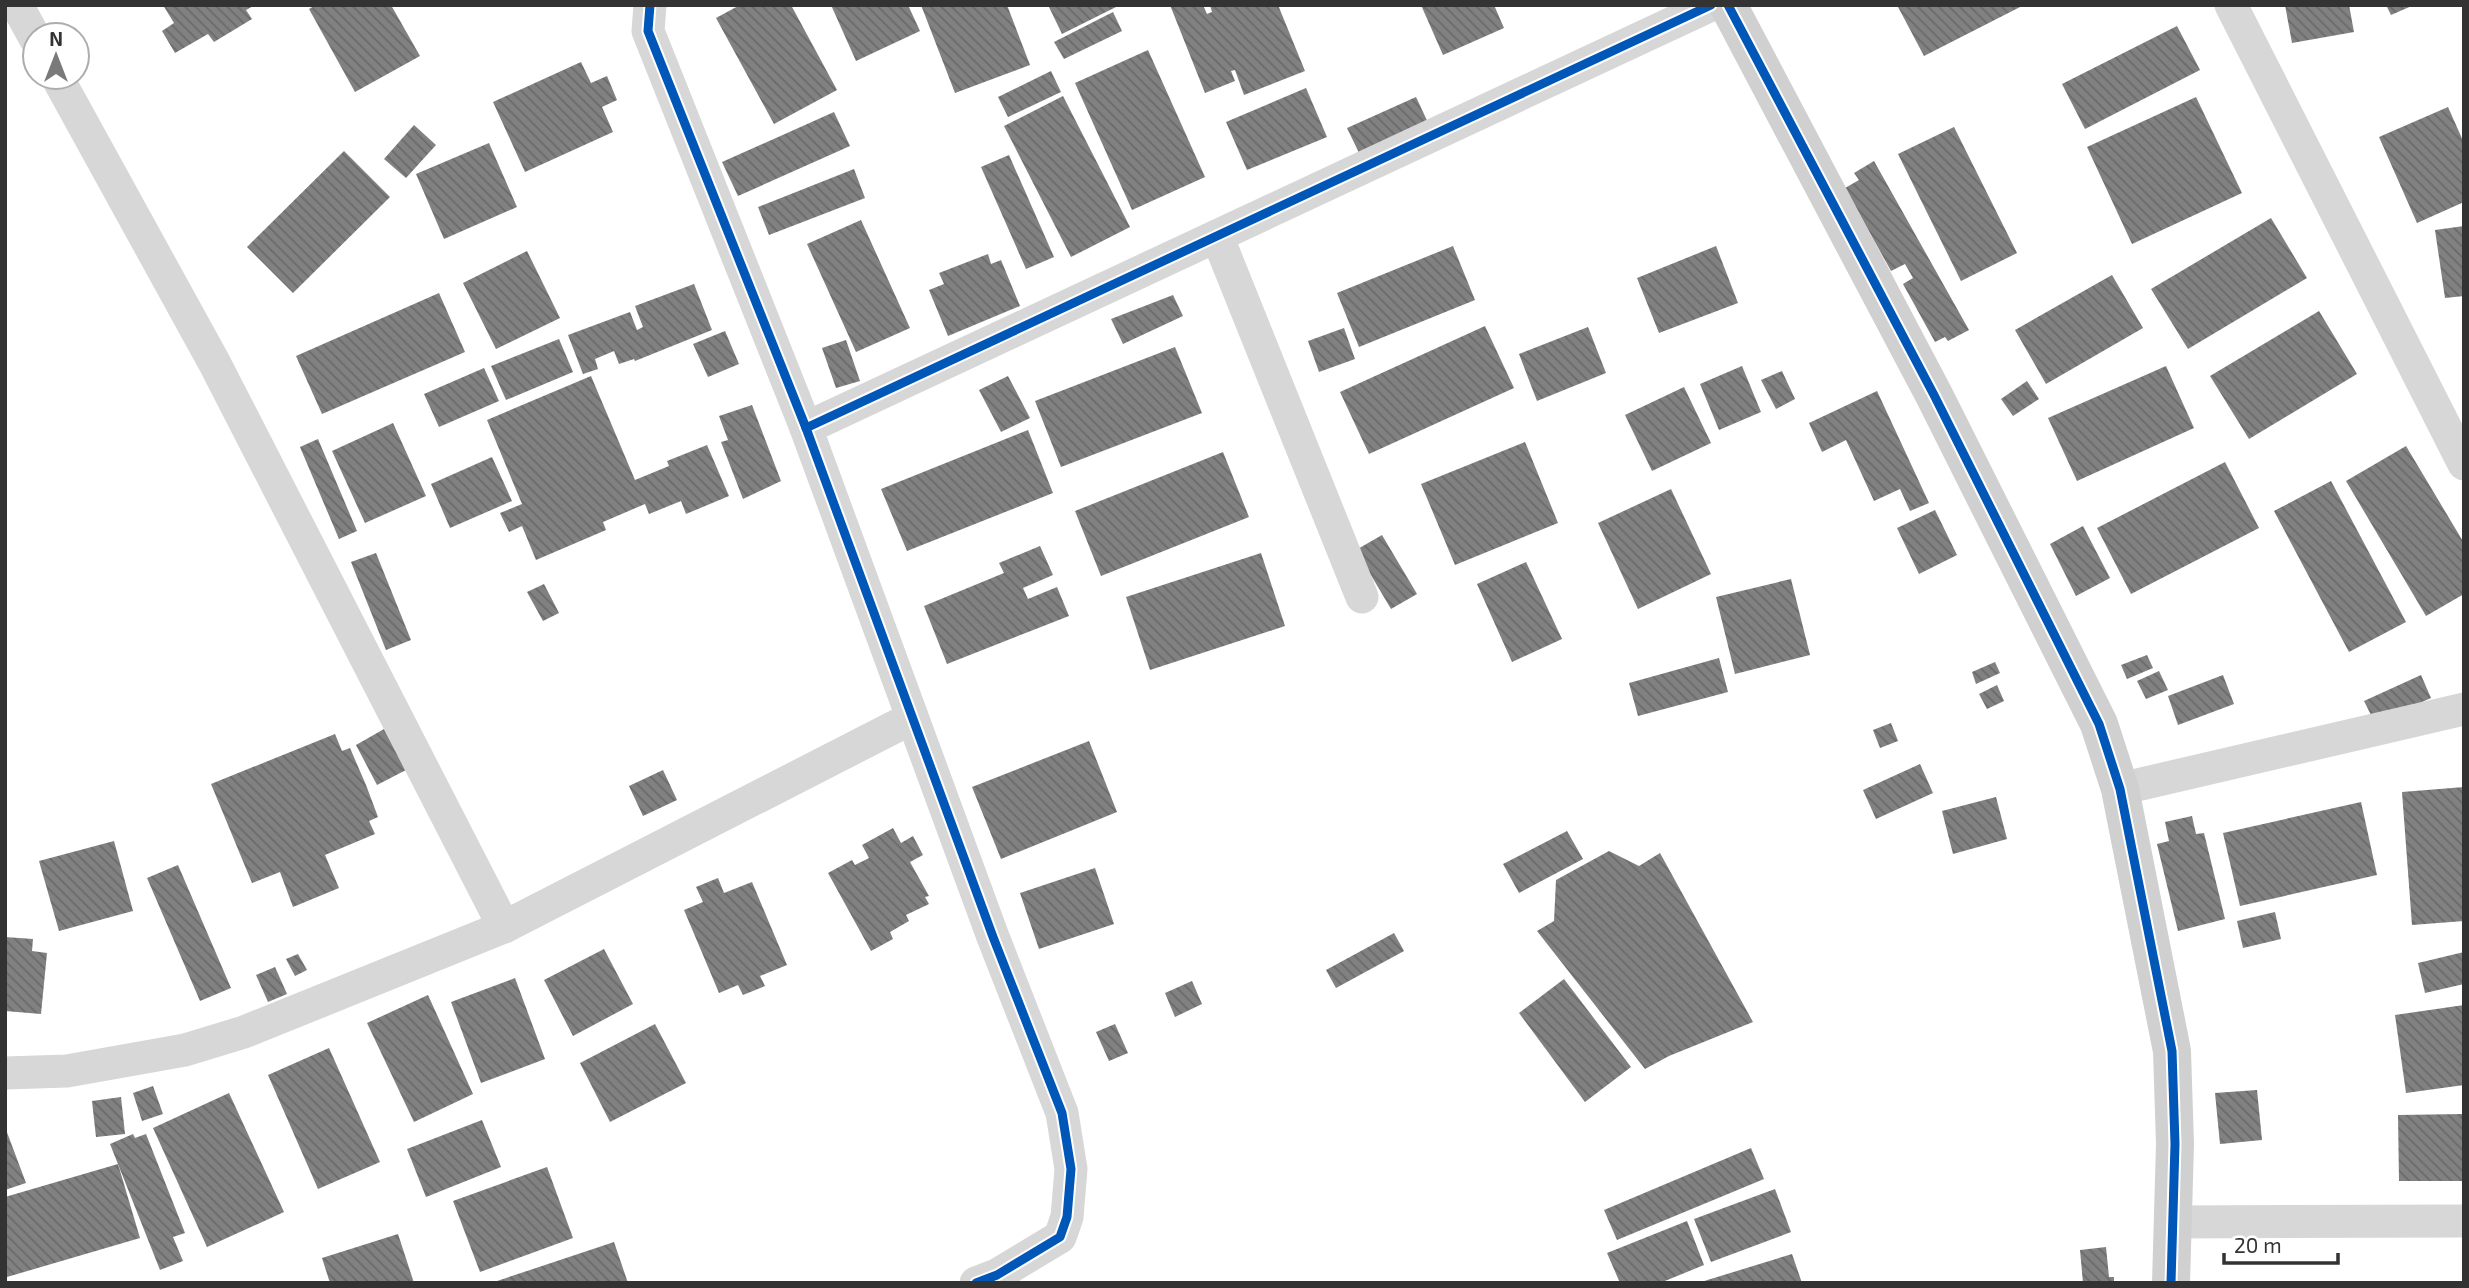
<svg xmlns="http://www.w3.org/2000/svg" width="2469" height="1288" font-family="'Exo 2',sans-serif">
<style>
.building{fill:url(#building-back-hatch)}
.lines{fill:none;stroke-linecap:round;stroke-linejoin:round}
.street{stroke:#d7d7d7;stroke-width:33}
.secondary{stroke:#d0d0d0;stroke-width:38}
.cycleway-casing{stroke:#fff;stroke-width:13}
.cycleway{stroke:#0057b8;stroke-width:9}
</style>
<defs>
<pattern id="building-back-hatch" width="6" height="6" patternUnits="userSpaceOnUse" patternTransform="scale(1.75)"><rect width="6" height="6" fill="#818181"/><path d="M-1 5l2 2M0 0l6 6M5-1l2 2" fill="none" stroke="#6a6a6a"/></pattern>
</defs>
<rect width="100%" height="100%" fill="#fff"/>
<!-- building -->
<g class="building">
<polygon points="163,5 255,5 246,10 252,19 214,42 208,34 175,53 162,31 174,23"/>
<polygon points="316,5 391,5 420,56 355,92 309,9"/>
<polygon points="740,5 791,5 837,90 774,124 716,18"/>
<polygon points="831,5 908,5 920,31 856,61"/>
<polygon points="921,5 1007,5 1030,65 955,93"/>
<polygon points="1048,5 1120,5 1062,34"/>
<polygon points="1170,5 1203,5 1207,14 1212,12 1210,5 1278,5 1305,71 1244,95 1235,70 1231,71 1235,81 1205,93"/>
<polygon points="1421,5 1494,5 1504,28 1443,55"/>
<polygon points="1897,5 2024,5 1924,56"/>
<polygon points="2285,5 2349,5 2354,32 2292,43"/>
<polygon points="2386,5 2414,5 2391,15"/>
<polygon points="1113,12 1122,31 1064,59 1054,42"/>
<polygon points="2177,26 2200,70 2085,129 2062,84"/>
<polygon points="1148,50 1205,177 1132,210 1075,83"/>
<polygon points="581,62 591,83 607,76 617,100 602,107 613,132 525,172 493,102"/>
<polygon points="1051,71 1061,92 1008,117 998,97"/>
<polygon points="1306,88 1327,137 1247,170 1226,122"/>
<polygon points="1063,96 1130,227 1071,257 1004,126"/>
<polygon points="1416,97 1431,129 1362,159 1347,128"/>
<polygon points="2196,97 2242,193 2132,244 2087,147"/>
<polygon points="2448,107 2464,143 2464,202 2417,223 2379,137"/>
<polygon points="834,112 850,146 738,196 722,162"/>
<polygon points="414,125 436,145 406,178 384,159"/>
<polygon points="1954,127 2017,253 1961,281 1898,154"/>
<polygon points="489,143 517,207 444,239 416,174"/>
<polygon points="344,151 390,197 293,293 247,247"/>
<polygon points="1009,155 1054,257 1026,269 981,167"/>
<polygon points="1874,161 1969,330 1948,341 1945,337 1935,342 1903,284 1913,278 1905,264 1891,271 1845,188 1859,180 1854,173"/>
<polygon points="854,169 865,198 769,235 758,207"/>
<polygon points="2271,218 2307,278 2188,349 2151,289"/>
<polygon points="861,220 910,328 856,352 807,244"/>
<polygon points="2464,226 2464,296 2445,298 2435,230"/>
<polygon points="1453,246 1475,300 1359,347 1337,293"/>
<polygon points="1716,246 1738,303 1659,333 1637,278"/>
<polygon points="527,251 560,318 496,349 463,283"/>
<polygon points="988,254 991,264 1001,260 1020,306 948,336 929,290 944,284 939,273"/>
<polygon points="2112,275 2143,328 2046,384 2015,330"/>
<polygon points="694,284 712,330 635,361 634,359 619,364 614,351 595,359 598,369 583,374 568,335 630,312 637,330 643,327 635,306"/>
<polygon points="439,293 465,352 322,414 296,356"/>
<polygon points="1173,295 1183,316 1123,344 1111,319"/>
<polygon points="2319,311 2357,374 2249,439 2210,376"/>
<polygon points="1485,326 1514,388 1369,454 1340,392"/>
<polygon points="1588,327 1606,373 1537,401 1519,354"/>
<polygon points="1344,328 1355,359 1319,372 1308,341"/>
<polygon points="725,331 739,364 708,377 693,344"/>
<polygon points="559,339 573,372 506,400 491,366"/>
<polygon points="846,340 860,381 836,388 822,348"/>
<polygon points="1175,347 1202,413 1061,467 1035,401"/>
<polygon points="1742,366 1761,412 1719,430 1700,384"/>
<polygon points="2166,366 2194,428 2077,481 2048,418"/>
<polygon points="484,368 499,401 439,427 424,394"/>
<polygon points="1782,371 1795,399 1776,409 1761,380"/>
<polygon points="591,376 635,480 669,466 667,461 707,445 729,496 686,514 681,501 649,514 645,504 603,522 606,530 536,560 522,526 509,532 500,513 522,504 487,420"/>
<polygon points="1008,376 1030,418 1001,432 979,390"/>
<polygon points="2027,381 2039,399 2013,416 2001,399"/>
<polygon points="1684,387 1711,443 1652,471 1625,415"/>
<polygon points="1877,391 1929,503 1910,511 1900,489 1874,501 1846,440 1822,452 1809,423"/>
<polygon points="752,405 781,481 743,499 721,442 728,440 719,416"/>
<polygon points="393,423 426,496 365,523 332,451"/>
<polygon points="1028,430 1053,493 907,551 881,489"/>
<polygon points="318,439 357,531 339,539 300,447"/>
<polygon points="1525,442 1558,523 1455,565 1421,484"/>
<polygon points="2406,446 2464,543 2464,594 2426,616 2346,481"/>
<polygon points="1223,452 1249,517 1101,576 1075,511"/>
<polygon points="492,457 512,501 450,528 431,484"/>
<polygon points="2225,462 2259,528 2131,594 2097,528"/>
<polygon points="2331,481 2406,622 2349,652 2274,511"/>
<polygon points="1671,489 1711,574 1638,609 1598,523"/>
<polygon points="1935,510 1957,555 1919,574 1897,528"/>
<polygon points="2083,526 2110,578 2076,596 2050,544"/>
<polygon points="1382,535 1417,594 1391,609 1356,550"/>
<polygon points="1040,546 1053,575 1023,588 1028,599 1057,587 1069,616 947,664 924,606 1004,573 999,563"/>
<polygon points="376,553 411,640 386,650 351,562"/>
<polygon points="1261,553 1285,626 1150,670 1126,597"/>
<polygon points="1526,562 1562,639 1512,662 1477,584"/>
<polygon points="1791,579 1810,655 1735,674 1716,597"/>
<polygon points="544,584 559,613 543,621 527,592"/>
<polygon points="2147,655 2153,668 2127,679 2121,665"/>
<polygon points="1719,658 1728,692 1638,716 1629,683"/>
<polygon points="1995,662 2000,673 1976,684 1972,672"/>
<polygon points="2159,671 2168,690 2146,699 2137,681"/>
<polygon points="2223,675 2234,704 2178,725 2168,696"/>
<polygon points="2421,675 2431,698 2375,723 2364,701"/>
<polygon points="1997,685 2004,701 1987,709 1979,694"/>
<polygon points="1891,723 1898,741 1880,748 1873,730"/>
<polygon points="384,729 406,770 377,785 356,745"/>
<polygon points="335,734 342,751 350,748 366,785 378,817 369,821 375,834 325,855 339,888 293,907 280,872 252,883 211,784"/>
<polygon points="1089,741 1117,812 1001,859 972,787"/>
<polygon points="1920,764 1933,793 1876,819 1863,790"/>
<polygon points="663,770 677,800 643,816 629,786"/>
<polygon points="2464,787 2464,921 2412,925 2402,792"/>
<polygon points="1996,797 2007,839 1953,854 1942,811"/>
<polygon points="2361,802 2377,875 2240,906 2223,833"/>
<polygon points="2192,816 2196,834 2204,833 2225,919 2178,931 2157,844 2169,841 2165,822"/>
<polygon points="893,828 901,843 913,836 923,855 910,862 929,896 925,897 929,904 906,915 909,921 890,932 893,939 871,951 828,873 852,860 855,865 869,858 862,845"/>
<polygon points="1567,831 1583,859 1519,893 1503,864"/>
<polygon points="114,841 133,911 59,931 39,861"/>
<polygon points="1609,851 1639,866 1660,853 1753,1022 1669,1056 1645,1069 1537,931 1554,921 1556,880"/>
<polygon points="178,865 231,988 200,1001 147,878"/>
<polygon points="1095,868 1114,924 1039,949 1020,893"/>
<polygon points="718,878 724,893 752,882 787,965 760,976 765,986 743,995 738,985 719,993 684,910 703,902 696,887"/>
<polygon points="2275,912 2281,939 2243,948 2237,921"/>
<polygon points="1394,933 1404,951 1336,988 1326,970"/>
<polygon points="5,937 33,939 32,951 47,953 41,1014 5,1011"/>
<polygon points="604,949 633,1004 573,1036 544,980"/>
<polygon points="2464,952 2464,984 2425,993 2418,963"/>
<polygon points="298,954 307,970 295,976 286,959"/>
<polygon points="275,967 287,994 268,1002 256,975"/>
<polygon points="515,978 545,1059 481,1083 451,1002"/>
<polygon points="1564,979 1631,1067 1585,1102 1519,1013"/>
<polygon points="1192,981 1202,1004 1175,1017 1165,993"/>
<polygon points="428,995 473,1094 414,1122 367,1023"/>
<polygon points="2464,1005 2464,1085 2406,1093 2395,1015"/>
<polygon points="655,1024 686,1083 610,1122 580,1063"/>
<polygon points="1115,1024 1128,1053 1109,1061 1096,1032"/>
<polygon points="329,1048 380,1162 318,1189 268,1075"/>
<polygon points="153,1086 163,1114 142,1121 133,1093"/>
<polygon points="2257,1090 2262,1140 2220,1144 2215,1093"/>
<polygon points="229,1093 284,1212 207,1247 153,1128"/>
<polygon points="121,1097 125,1134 96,1137 92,1101"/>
<polygon points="2464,1114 2464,1181 2399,1181 2398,1115"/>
<polygon points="482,1120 501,1167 426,1197 407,1149"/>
<polygon points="5,1127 26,1183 5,1190"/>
<polygon points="133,1134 135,1138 146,1134 185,1233 173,1237 183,1261 160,1270 110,1144"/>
<polygon points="1751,1148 1764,1179 1617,1240 1604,1210"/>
<polygon points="118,1164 140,1238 7,1277 5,1197"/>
<polygon points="547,1167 573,1238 480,1272 453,1201"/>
<polygon points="1775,1189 1791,1232 1711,1262 1694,1219"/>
<polygon points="1687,1221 1704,1265 1660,1283 1620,1283 1607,1253"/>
<polygon points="398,1234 414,1283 330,1283 322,1258"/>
<polygon points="614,1242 628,1283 494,1283 494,1282"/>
<polygon points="2106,1247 2109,1277 2114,1277 2114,1283 2083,1283 2080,1250"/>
<polygon points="1792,1254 1802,1283 1701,1283 1701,1282"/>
</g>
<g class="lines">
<!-- street -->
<g class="street">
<polyline points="17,5 35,38"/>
<polyline points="650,5 648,31 806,428 993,937 1062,1113 1071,1169 1067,1217 1060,1237 997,1275 976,1283"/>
<polyline points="2231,5 2464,464"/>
<polyline points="57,77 215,364 504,927"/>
<polyline points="1217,236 1362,597"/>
<polyline points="806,428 1711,5"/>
<polyline points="2120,789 2464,709"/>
<polyline points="5,1073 67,1071 185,1050 244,1032 504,927 912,718"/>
<polyline points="2173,1222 2464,1221"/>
</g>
<!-- secondary -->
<polyline class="secondary" points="1728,5 1934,395 2099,724 2120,789 2172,1051 2175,1144 2171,1283"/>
<!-- cycleway casing -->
<g class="cycleway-casing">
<g id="cycleway">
<polyline points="650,5 648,31 806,428 993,937 1062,1113 1071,1169 1067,1217 1060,1237 997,1275 976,1283"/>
<polyline points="1728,5 1934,395 2099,724 2120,789 2172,1051 2175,1144 2171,1283"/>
<polyline points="806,428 1711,5"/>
</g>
</g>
<!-- cycleway -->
<use href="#cycleway" class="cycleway"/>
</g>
<!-- border -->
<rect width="2469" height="1288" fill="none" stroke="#333333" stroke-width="14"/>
<!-- north arrow -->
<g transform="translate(56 56)"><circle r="33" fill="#ffffff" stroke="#adadad" stroke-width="2"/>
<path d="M0-5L12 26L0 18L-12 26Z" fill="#7a7a7a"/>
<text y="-10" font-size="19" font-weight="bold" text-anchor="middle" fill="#333333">N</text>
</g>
<!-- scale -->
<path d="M2224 1253v10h114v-10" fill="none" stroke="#333333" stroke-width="3.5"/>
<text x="2234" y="1253" font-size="21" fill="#333333" stroke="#ffffff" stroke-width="5" paint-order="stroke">20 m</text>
</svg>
